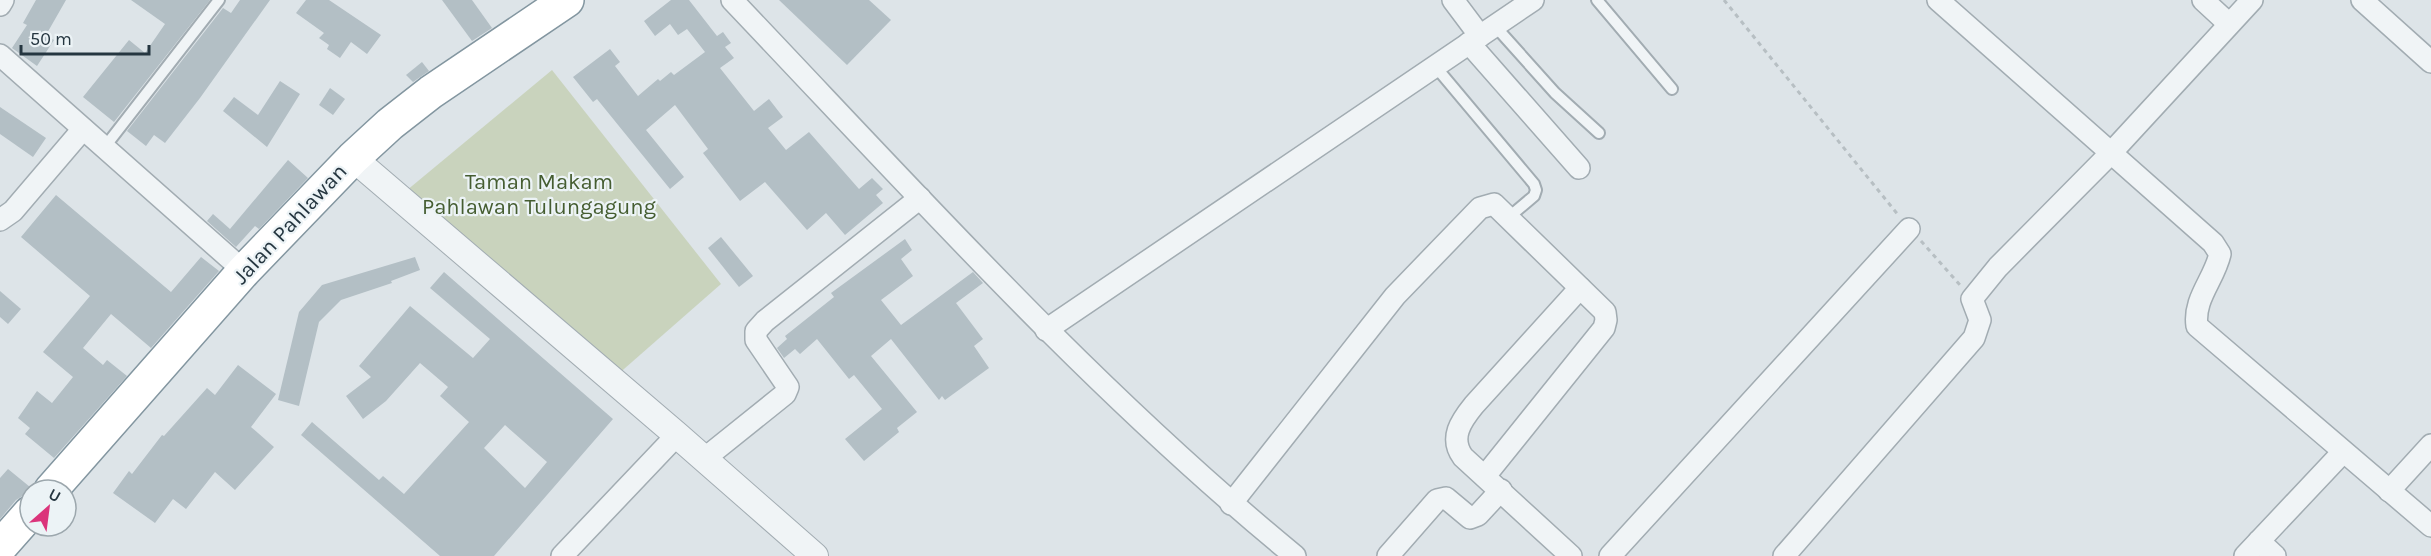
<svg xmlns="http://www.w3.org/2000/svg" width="2431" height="556" font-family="Karla,sans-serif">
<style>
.green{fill:#c9d3bd}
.building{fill:#b3bfc5;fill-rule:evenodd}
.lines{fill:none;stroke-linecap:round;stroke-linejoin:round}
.service-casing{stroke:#a2acb2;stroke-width:14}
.minor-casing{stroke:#a2acb2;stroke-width:24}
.tertiary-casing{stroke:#a2acb2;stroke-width:28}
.trunk-casing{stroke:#8396a0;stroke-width:36}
.path{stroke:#b7bfc3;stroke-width:3;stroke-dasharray:4.5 4.5;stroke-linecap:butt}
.service{stroke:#f0f4f6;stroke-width:10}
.minor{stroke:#f0f4f6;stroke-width:21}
.tertiary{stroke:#f0f4f6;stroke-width:26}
.trunk{stroke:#fff;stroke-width:33}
.labels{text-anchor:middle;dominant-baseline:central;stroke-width:4.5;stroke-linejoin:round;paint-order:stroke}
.park-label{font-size:22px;fill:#455d31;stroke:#ecf3f6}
.street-label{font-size:22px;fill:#253640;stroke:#ecf3f6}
</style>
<rect width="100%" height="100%" fill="#dde4e8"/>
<!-- green -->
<polygon class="green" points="552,70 721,284 616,376 406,191"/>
<!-- building -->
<g class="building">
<polygon points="36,0 66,0 46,35 54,40 37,66 12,48 27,25 23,23"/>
<polygon points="131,0 210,0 114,122 83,97 129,40 145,53 165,24"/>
<polygon points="240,0 270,0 200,98 165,143 154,135 146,146 127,131 223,8 231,13"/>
<polygon points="306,0 329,0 381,35 367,54 351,42 340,58 327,49 329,45 319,38 324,33 296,13"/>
<polygon points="442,0 472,0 492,28 472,41"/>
<polygon points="671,0 689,0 717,36 723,32 731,43 725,47 734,58 720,68 754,111 769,99 783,117 768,128 786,150 809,132 859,189 872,178 883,189 876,195 883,203 845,235 826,213 807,230 765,182 740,201 703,153 708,149 675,105 646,130 684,177 670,189 597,99 593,102 573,77 610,49 620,62 615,66 638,96 658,79 660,81 671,72 674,75 705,52 687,29 678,35 670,24 655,36 644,21"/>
<polygon points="779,0 869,0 891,20 847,65"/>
<polygon points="422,62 429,71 413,82 406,75"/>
<polygon points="280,81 300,94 267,147 223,111 234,97 258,115"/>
<polygon points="330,88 345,99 333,115 319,105"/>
<polygon points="0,107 46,138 33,157 0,134"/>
<polygon points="288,160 308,178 259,229 255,226 236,247 207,221 213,214 230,229"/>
<polygon points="56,195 171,292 201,257 219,271 151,348 111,314 83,348 103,365 107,360 127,376 54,458 25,434 30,428 18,418 37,391 52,403 73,377 43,352 90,296 21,237"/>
<polygon points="721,237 753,276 739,287 708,248"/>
<polygon points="905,239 912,250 901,259 913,276 881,300 901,325 973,272 983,283 956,303 983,339 974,346 989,368 945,400 942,396 939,400 891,339 871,356 917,412 897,428 899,432 864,461 845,439 882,409 854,375 849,379 817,339 800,354 795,349 784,358 777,348 787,339 785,336 834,297 831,293"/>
<polygon points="415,257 420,270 391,281 392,283 341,300 319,322 299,406 278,400 299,312 322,285"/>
<path d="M444 272 613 419 494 556H440L301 435 312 422 379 480 383 476 404 494 469 422 440 396 448 387 420 363 386 401 363 419 346 396 371 377 359 366 410 306 473 358 490 339 430 288ZM505 425 547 462 525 488 484 448Z"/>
<polygon points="0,291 21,309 8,324 0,317"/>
<polygon points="238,365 276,394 251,427 274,447 235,490 215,472 186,509 173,499 155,523 113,493 129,471 132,474 162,435 164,436 207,388 215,395"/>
<polygon points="8,469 30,487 30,495 24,495 16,500 0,519 0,478"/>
</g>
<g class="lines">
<!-- service casing -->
<g class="service-casing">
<g id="service">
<polyline points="1597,0 1672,89"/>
<polyline points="1495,26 1555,93 1599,133"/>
<polyline points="1435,66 1534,184 1536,190 1534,196 1509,217"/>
<polyline points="104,148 219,0"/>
</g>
</g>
<!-- minor casing -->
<g class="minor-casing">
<g id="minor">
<path d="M732 0C914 191 1090 388 1295 556"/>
<polyline points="1453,0 1480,36"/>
<path d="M1938 0 2213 243 2220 254C2214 280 2193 299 2197 326L2431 526"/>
<polyline points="2203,0 2229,24"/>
<polyline points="2362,0 2431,62"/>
<polyline points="0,5 3,0"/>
<polyline points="1469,43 1579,168"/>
<polyline points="0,55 244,271"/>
<polyline points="0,220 13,211 83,129"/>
<polyline points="1046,330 1533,0"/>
<polyline points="704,459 785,394 788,387 756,340 756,331 765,321 920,198"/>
<polyline points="2389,491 2431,445"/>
<polyline points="1231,504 1395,296 1480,208 1494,204 1605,312 1606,320 1604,328 1485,476"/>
<polyline points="2259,541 2275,556"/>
<polyline points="562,556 677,435"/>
<polyline points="1388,556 1437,500 1446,498 1470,518 1478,515 1501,490"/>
<path d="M1571 556 1463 457C1449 438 1461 421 1474 405L1580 288"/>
<polyline points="1610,556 1909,229"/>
<polyline points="1784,556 1974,338 1980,320 1972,299 1998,267 2110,154 2252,0"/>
<polyline points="2245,556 2343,452"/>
</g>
</g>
<!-- tertiary casing -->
<g class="tertiary-casing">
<polyline id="tertiary" points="353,158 677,435 815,556"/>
</g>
<!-- trunk casing -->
<g class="trunk-casing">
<g id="trunk">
<polyline points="51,490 244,271 353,158 390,124 431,92 567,0"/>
<polyline points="0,547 30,513"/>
</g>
</g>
<!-- path -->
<g class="path">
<polyline points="1724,0 1899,216"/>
<polyline points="1921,241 1960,285"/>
</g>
<!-- service -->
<use href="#service" class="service"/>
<!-- minor -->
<use href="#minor" class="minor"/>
<!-- tertiary -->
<use href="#tertiary" class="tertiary"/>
<!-- trunk -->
<use href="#trunk" class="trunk"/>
</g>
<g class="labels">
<!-- park labels -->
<g class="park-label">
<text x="539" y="182">Taman Makam<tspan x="539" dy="25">Pahlawan Tulungagung</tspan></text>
</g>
<!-- street labels -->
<g class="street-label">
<text transform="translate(290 224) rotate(-47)">Jalan Pahlawan</text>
</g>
</g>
<!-- north arrow -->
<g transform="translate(48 508) rotate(28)"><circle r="28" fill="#ecf3f6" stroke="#9ca7ad" stroke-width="1.5"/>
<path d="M0-4.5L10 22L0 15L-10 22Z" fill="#db347b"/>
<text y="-9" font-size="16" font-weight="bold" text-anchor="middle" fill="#253640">U</text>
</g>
<!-- scale -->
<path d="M21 45v9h128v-9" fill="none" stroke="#253640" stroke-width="3"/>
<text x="30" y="45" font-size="18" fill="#253640" stroke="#ecf3f6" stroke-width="4.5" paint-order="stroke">50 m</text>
</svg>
